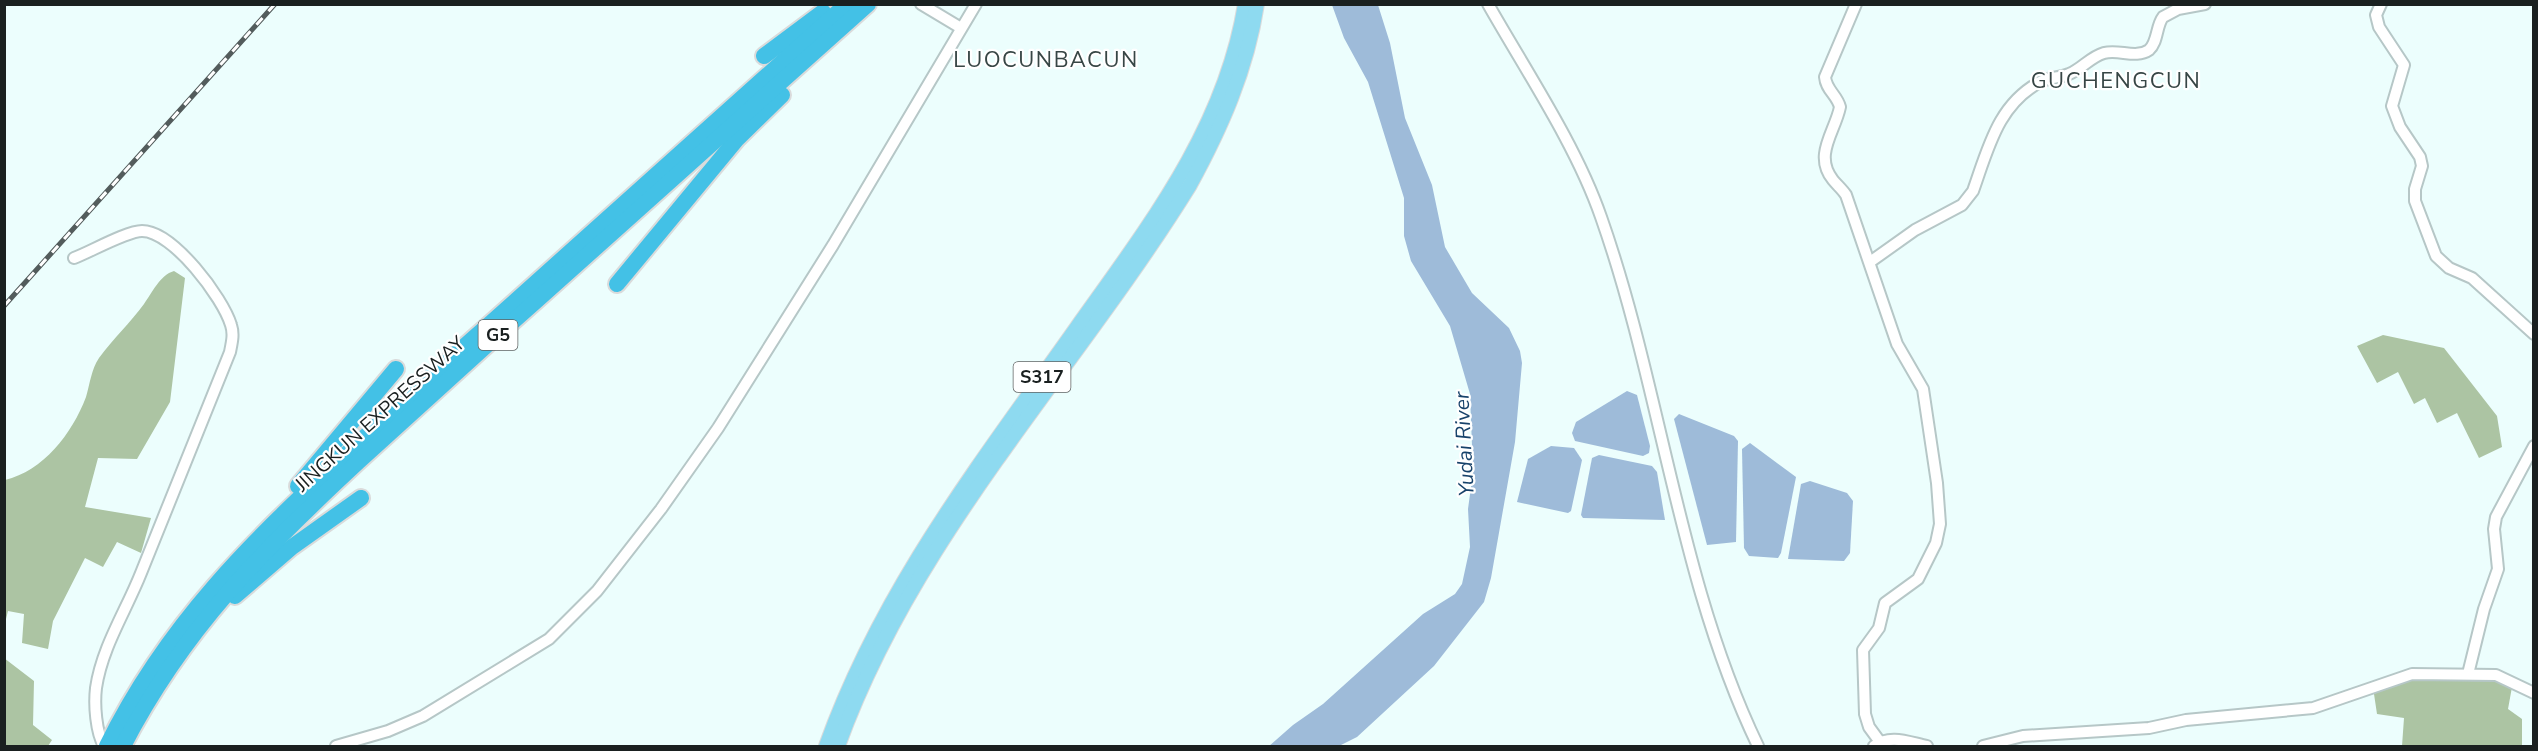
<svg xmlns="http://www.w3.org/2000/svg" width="2538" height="751" font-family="'Nunito Sans',sans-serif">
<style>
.forest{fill:#acc4a3}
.water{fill:#9ebbd9}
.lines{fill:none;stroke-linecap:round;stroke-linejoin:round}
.minor-casing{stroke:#b6c7c7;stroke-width:14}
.major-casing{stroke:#dadbdb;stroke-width:16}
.highway-casing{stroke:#dadbdb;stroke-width:20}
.minor{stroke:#fff;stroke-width:10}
.major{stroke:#8edaf0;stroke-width:14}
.highway{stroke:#43c1e6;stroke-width:16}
.rail-casing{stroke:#535c5c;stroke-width:5}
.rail{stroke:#fff;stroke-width:3;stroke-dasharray:9;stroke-linecap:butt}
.labels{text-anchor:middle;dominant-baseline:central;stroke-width:4.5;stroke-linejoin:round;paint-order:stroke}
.shield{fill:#fff;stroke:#5f6363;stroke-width:1.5}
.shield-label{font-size:18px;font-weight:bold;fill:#1a2020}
.street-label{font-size:20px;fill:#1a2020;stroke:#fff}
.water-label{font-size:21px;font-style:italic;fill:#17426a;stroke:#fff}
.quarter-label{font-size:22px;letter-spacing:1.5px;fill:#374645;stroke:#fff}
</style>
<rect width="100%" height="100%" fill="#ecfefd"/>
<!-- forest -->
<g class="forest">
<path d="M174 271 185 278 170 402 137 459 98 458 85 507 151 518 141 553 117 542 103 567 85 558 53 621 48 649 22 643 24 614 8 611 5 623V480C43 471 72 434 86 397 90 384 91 370 99 358 113 339 130 323 144 304 152 293 160 275 174 271Z"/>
<polygon points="2383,335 2444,348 2497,416 2502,447 2479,458 2457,413 2437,423 2425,398 2414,404 2398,372 2377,383 2357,346"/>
<polygon points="4,658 34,681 33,725 52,740 48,746 5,746"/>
<polygon points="2415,678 2489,678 2512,687 2508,709 2522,719 2522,746 2402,746 2404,718 2377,714 2374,694 2391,685"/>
</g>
<!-- water -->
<g class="water">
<polygon points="1332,5 1378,5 1390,43 1405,118 1432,185 1445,247 1472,293 1509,328 1520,351 1522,363 1515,442 1491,578 1484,602 1434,666 1357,737 1339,746 1269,746 1293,725 1323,704 1423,614 1455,594 1462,584 1470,547 1468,509 1473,472 1470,394 1450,326 1411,261 1404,236 1404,198 1368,82 1344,38"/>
<polygon points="1627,391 1637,395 1650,446 1649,453 1643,456 1575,441 1572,433 1576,422"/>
<polygon points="1679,414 1734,436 1738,441 1736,542 1707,545 1674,419"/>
<polygon points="1750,443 1796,477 1781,553 1778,558 1749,556 1744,548 1742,449"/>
<polygon points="1551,446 1574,448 1582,460 1571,511 1568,513 1517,502 1528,459"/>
<polygon points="1599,455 1652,466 1657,472 1665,520 1583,518 1581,515 1592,458"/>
<polygon points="1810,481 1847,493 1853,501 1850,553 1844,561 1788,559 1801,484"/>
</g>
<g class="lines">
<!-- minor casing -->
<g class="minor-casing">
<g id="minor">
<polyline points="921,4 961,28"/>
<path d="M1488 4C1526 71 1576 145 1601 217 1662 390 1678 580 1758 746"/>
<path d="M1856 4 1825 77C1826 90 1837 95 1840 107 1835 132 1813 155 1833 180 1837 185 1842 189 1846 195L1897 344 1923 389 1937 483 1940 524 1936 543 1918 579 1885 603 1879 628 1863 650 1865 714 1869 727 1880 742"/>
<polyline points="2381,4 2376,15 2379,27 2404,65 2392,106 2400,127 2420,157 2422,166 2415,189 2415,201 2436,256 2449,268 2472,278 2534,334"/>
<path d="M74 258C90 252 127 231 142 231 173 231 223 298 231 325 234 334 232 342 230 352 200 425 171 499 141 573 126 611 102 647 96 688 94 705 96 732 104 746"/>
<path d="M1870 262 1915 230 1962 205 1973 191C1988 149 1998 103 2042 81 2051 77 2060 78 2069 74 2082 69 2090 57 2104 53 2119 49 2136 59 2149 50 2158 42 2156 26 2163 17L2178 9 2205 4"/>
<polyline points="2468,674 2484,609 2498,569 2494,529 2496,517 2534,446"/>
<polyline points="336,746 388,731 423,716 549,639 597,591 661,509 718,428 833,245 976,4"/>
<path d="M1874 746C1890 734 1908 742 1927 746"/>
<polyline points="1983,746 2023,736 2149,728 2186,720 2313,708 2412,674 2496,675 2534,693"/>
</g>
</g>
<!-- major casing -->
<g class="major-casing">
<g id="major">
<path d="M826 746C883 587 981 463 1077 327 1148 227 1225 129 1245 4"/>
<path d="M838 746C914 535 1073 374 1190 185 1221 128 1247 70 1257 4"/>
</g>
</g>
<!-- highway casing -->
<g class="highway-casing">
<g id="highway">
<polyline points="764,56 823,12"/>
<polyline points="617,284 737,139 782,95"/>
<polyline points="298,486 396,369"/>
<polyline points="235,596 292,547 361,498"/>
<path d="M107 746C167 624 252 541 351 450 397 407 444 364 492 322 610 216 728 110 847 4"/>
<path d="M123 746C184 628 262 551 358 462 405 419 452 376 500 333 623 224 745 114 868 4"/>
</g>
</g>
<!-- minor -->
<use href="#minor" class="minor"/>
<!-- major -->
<use href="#major" class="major"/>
<!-- highway -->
<use href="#highway" class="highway"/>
<!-- rail casing -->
<g class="rail-casing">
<polyline id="rail" points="4,306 275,4"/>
</g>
<!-- rail -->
<use href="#rail" class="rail"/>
</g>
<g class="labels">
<!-- shield labels -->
<g class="shield">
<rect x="478.5" y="320" width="39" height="30" rx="4.5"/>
<rect x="1013.5" y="362" width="57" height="30" rx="4.5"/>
</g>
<g class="shield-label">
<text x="498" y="335">G5</text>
<text x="1042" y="377">S317</text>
</g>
<!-- street labels -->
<g class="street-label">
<text transform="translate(380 414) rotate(-42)">JINGKUN EXPRESSWAY</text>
</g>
<!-- water labels -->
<g class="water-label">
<text transform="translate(1464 444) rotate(-93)">Yudai River</text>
</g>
<!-- quarter labels -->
<g class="quarter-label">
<text x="1046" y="60">LUOCUNBACUN</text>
<text x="2116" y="81">GUCHENGCUN</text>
</g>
</g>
<!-- border -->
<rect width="2538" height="751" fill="none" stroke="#1a2020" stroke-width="12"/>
</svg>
